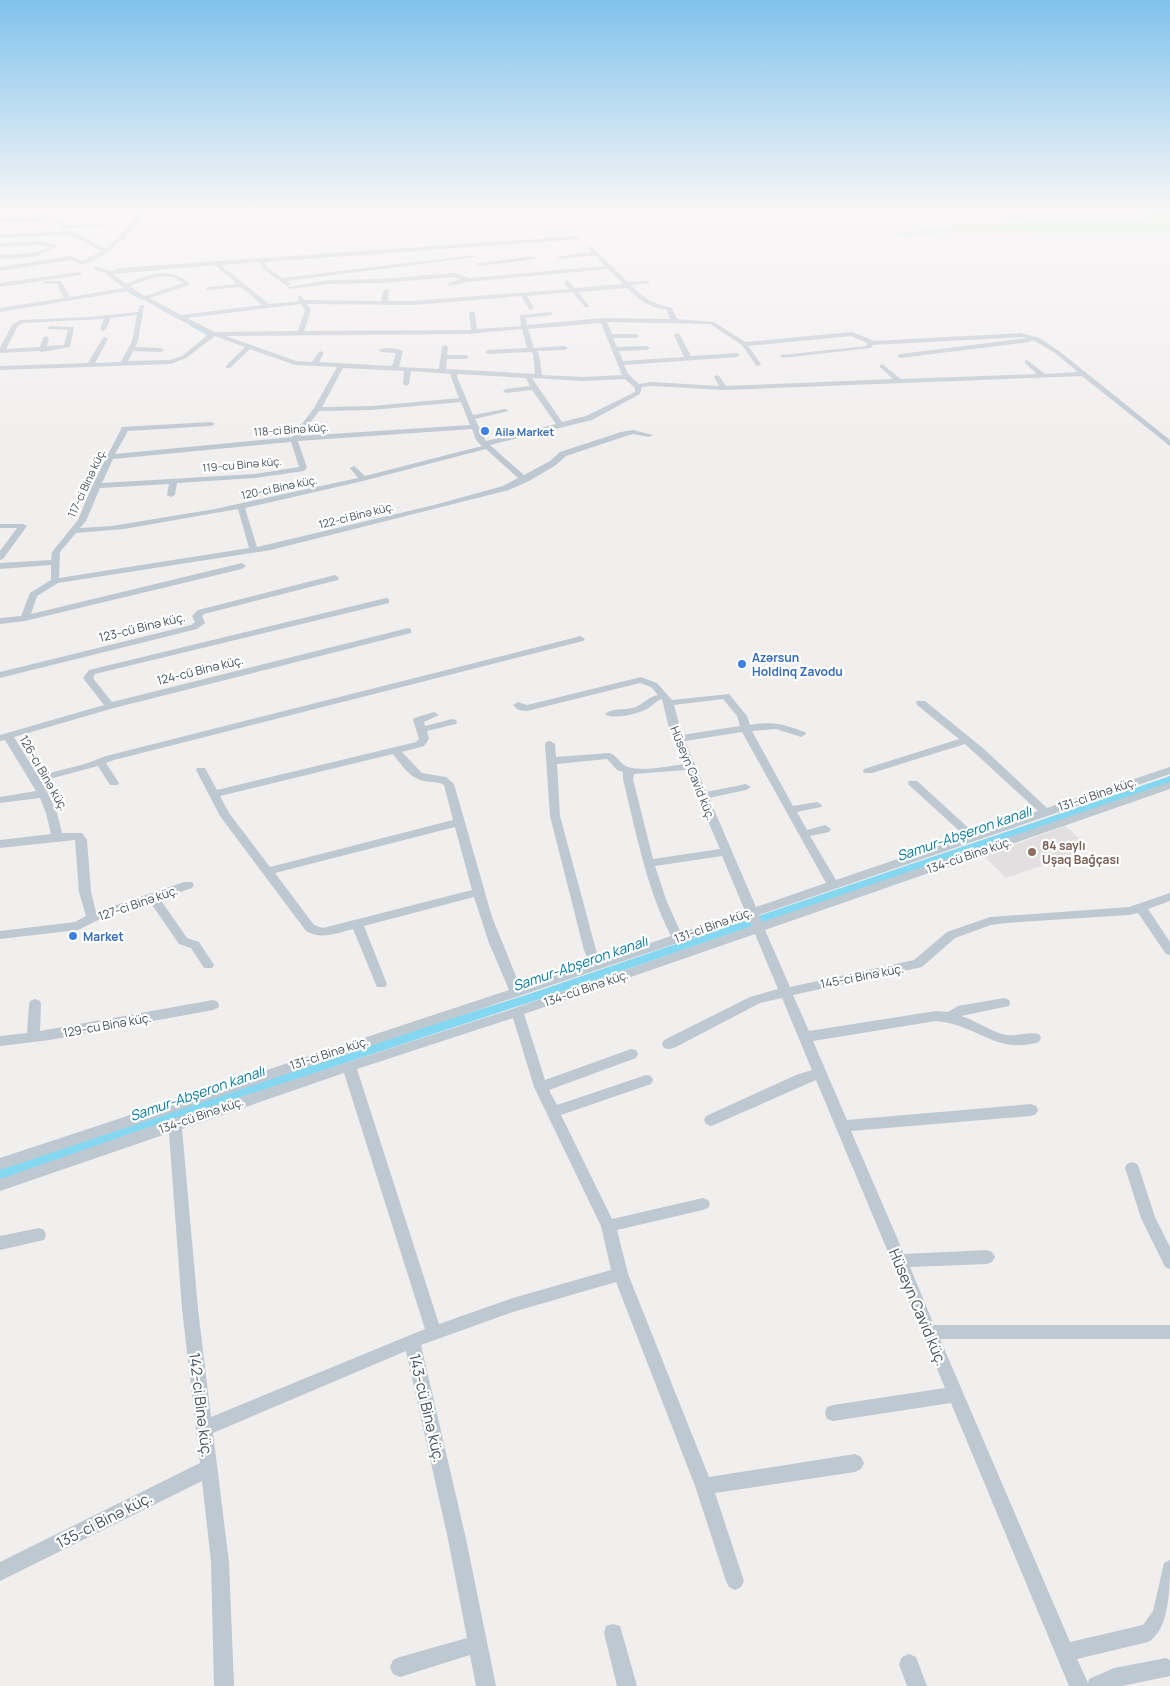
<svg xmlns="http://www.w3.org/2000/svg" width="1170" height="1686" font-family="Manrope,sans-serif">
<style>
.education{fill:#e2dfe0}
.green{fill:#baf2d1}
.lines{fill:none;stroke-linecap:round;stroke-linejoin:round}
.stream{stroke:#84d7f1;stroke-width:2}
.canal{fill:#84d7f1;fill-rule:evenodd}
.minor{fill:#bec8d1;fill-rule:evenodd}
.shop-dot{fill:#3f7fe0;stroke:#fff;stroke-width:2}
.education-dot{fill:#8d6e63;stroke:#fff;stroke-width:2}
.labels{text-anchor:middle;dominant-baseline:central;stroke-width:4.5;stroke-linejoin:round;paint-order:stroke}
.far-street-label{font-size:11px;fill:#45515d;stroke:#fff}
.far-shop-label{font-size:11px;font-weight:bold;fill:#366cbe;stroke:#fff;text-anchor:start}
.street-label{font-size:12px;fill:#45515d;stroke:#fff}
.shop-label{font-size:12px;font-weight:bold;fill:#366cbe;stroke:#fff;text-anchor:start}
.education-label{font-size:12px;font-weight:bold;fill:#785e54;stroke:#fff;text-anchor:start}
.water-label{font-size:14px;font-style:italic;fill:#057ca2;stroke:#fff}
.near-street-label{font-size:15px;fill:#45515d;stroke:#fff}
</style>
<rect width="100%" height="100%" fill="#f1eeee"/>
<!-- education -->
<polygon class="education" points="1065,826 1085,843 1067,849 1073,855 1006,878 984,856"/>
<!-- green -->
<polygon class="green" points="1150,212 1170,212 1170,233 1047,233 969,231 899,237 893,234 963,224 1151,218"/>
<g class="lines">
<!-- stream -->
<g class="stream">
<polyline points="126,290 142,299"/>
<polyline points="191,325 208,334"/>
</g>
<!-- canal -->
<polygon class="canal" points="1170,776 1170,783 540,999 351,1061 0,1181 0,1169 341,1053 532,993"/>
<!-- minor -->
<g class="minor">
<polygon points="95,212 101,212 101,214 96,215"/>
<path d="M141 212H146C129 235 110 256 82 265L70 260 0 271V267L71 256 82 261 102 251 70 235 0 238V234L71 231 106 249 122 234Z"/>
<polygon points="0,218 62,220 66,225 103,223 106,225 64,229 58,222 0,222"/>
<path d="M578 236 580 239 265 262 267 267 283 278 473 255 476 257 287 281 290 284 287 286 263 269 259 262 221 265 269 304 299 301 297 297 300 295 305 300 381 301 383 291 386 289 389 291 388 301H413L569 289 564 282 567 280 575 288 623 284 608 269 467 282 450 286 448 285V283L461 279 454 277 380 283 329 284 291 289 288 287 329 280 380 279 455 273 469 278 605 266 595 255 560 259 557 257 592 252 588 248 591 246 628 282 649 281V283L631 285C646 300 652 303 672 308L677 319 714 322 745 342 852 332 874 341 1021 333 1039 338 1059 351 1170 440V446L1082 376 724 390 652 386 642 387 640 394 592 420 490 445 524 475 550 461 560 452 621 432 633 430 653 435 649 437 633 434 626 436 566 456 556 465 529 481 509 490 271 550 58 583 37 596 31 614 242 563 246 566 242 569 25 621 0 624V618L21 616 30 593 51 580V565L0 569V563L51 560 52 552 78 520 92 486 122 427 211 422 215 424 211 426 128 431 115 454 292 437 314 408 337 367 295 365 250 349 230 368H226V366L245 347 215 336 186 358 171 364 0 370V366L88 363 102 339 105 337 108 339 95 363 121 362 132 341 137 315 111 318 106 329 103 331 100 329 104 319 23 323 18 326 6 349 40 347 43 338 46 336 49 338 47 346 64 345 68 330 48 329 47 328 50 326 74 327 70 347 42 352 39 351 0 353V348L12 325 20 320 89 317 138 312 140 305H144L138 341 135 347 161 348 164 350 161 352 133 351 128 361 170 360 182 356 209 334 176 318 128 291 0 312V308L64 298 57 284H44V282L46 281H61L70 297 124 288 105 273 93 269 95 266 111 271 121 268ZM215 265 237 284 209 287 206 289 207 290 241 287 262 305 181 315 150 298 189 285V283C167 265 149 275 126 284L113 274ZM167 276 175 278 183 283 145 296 129 286 151 278ZM627 288C640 301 649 307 667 310L670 319 603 318 527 325 526 318 552 315V313L550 312 520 315 521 326 477 329 475 313 472 311 469 313 471 330 304 331 311 310 307 304 413 305 521 296 529 309 531 310 534 308 527 296 572 292 586 308 589 306 578 292ZM301 304 305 310 298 331 215 332 187 318ZM607 322 710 324 742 345 756 365 758 366 761 364 748 346 851 336 867 343 866 346 857 347 781 355 780 356 783 358 871 348 873 345 1021 337 1027 338 900 354 897 356 900 358 1030 342 1033 340 1055 353 1078 372 1045 374 1027 360 1025 361V363L1037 374 901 379 882 364 879 366 880 367 893 379 726 386 719 376 717 375 714 377 719 386 652 382 639 384 628 374 624 365 737 357 740 355 737 353 691 356 680 335 677 333 674 335 684 357 623 361 619 351 647 350 650 348 647 346 617 347 613 338H636L639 336 636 334H612ZM601 323 622 375 583 377 542 375 539 354 537 351 565 350 568 348 565 346 534 348 528 329ZM522 329 527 348 488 350 485 352 488 354 531 352 533 354 535 374 446 369 447 359H466L469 357 466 355H447L448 347 445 345 442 347 439 369 399 367 403 351C398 348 383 347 378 350L381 352 396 353 392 366 319 362 324 353 321 351 319 352 312 362 296 361 226 336 467 334ZM343 368 404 371 403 384 406 386 409 384 411 371 451 374V377L459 398 372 406 322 407ZM458 374 526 378 530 386 506 389 503 391 506 393 532 390 556 424 486 441 475 419 509 411 505 409 473 415 457 377ZM532 378 583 381 625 379 635 388V392L586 416 562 422ZM461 402 470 425 300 436 319 411 372 410ZM472 429 476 440 482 446 365 476 354 466 350 468 358 478 215 509 112 526 80 528 86 521 100 488 169 484 167 495 171 497 175 495 177 483 255 478 304 471 307 468 298 441ZM291 442 299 467 255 474 102 483 113 459ZM486 449 518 478 503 486 434 505 257 547 245 508 363 481ZM238 509 249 548 59 578 60 552 76 533 124 529Z"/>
<polygon points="40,241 59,246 35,257 0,259 0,255 34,253 50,247 40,245 0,247 0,243"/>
<polygon points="534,256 536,259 478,266 475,264"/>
<polygon points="79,272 82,274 81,275 0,287 0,283"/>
<polygon points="0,524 23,524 27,526 3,559 0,560 0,551 17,528 0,528"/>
<polygon points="335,575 339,578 338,580 204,614 202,616 205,623 197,629 0,678 0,672 191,625 195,622 192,616 198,610"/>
<polygon points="386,598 389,599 389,603 95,674 93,678 112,702 408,628 411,629 411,633 114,708 14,737 38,776 85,764 106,756 577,637 580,636 585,639 583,641 114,760 106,763 119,783 118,785 110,785 98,766 42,781 57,813 62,833 82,833 87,840 91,892 96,912 184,882 192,882 194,885 192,888 160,899 187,938 199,942 214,965 212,968 204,968 191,948 179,944 150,902 96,921 78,930 0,939 0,931 75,922 86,916 79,892 75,840 0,848 0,840 51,834 46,813 40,798 0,803 0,797 36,791 5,740 0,741 0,735 104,705 83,678 89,670"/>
<path d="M641 677 657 683 672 700 729 694 747 716 750 725C774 721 782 724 805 732L806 734 801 737 776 729 752 731 793 806 817 802 822 805 821 807 797 812 807 830 825 825 831 829 829 832 810 836 836 880 965 836 909 785 908 783 909 781H917L974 833 1038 811 965 744 872 773H864L863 771 864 769 959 739 917 705 916 703 917 701H925L984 749 1047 808 1170 767V774L759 915 762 922 1170 782V789L765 930 790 987 914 960 947 932 990 917 1129 907 1170 893V901L1148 909 1170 942V955L1166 954 1138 913 1129 915 1006 923 991 925 955 938 922 967 793 995 809 1031 936 1011 948 1012 958 1006 1004 998 1009 1000 1010 1003 1009 1006 961 1016C975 1020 988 1030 1002 1034 1014 1038 1027 1031 1039 1034L1041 1038 1039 1042C995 1055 977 1024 936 1021L813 1041 847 1120 1031 1104 1036 1106 1038 1110 1036 1114 1031 1116 851 1131 904 1254 987 1250 992 1252 995 1257 992 1262 987 1264 910 1267 934 1325H1170V1339H940L1070 1642 1143 1625 1153 1611 1164 1563 1170 1560C1170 1586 1170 1630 1148 1642L1077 1659 1088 1683 1089 1679 1114 1668 1166 1658 1170 1660V1676L1122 1686H1069L951 1403 833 1421 827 1419 825 1413 827 1407 833 1405 945 1388 816 1080 716 1124 711 1126 706 1124 704 1120 706 1116 796 1075 812 1070 782 998 760 1003 674 1048 669 1049 664 1048 662 1044 664 1040 750 997 778 989 755 934 524 1014 545 1080 631 1049 636 1050 638 1054 636 1058 549 1090 557 1105 646 1075 651 1076 653 1080 651 1084 561 1115 612 1219 703 1198 708 1200 710 1204 708 1208 703 1210 617 1230 628 1274 709 1477 855 1454 861 1457 864 1463 861 1469 855 1472 715 1493 744 1581 741 1587 735 1590 729 1587 726 1581 695 1486 616 1282 513 1312 421 1345 466 1539 496 1686H476L470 1655 400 1677 393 1674 390 1667 393 1660 400 1657 467 1638 448 1539 406 1351 213 1433 229 1562 234 1686H214L211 1562 202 1481 0 1581V1562L200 1463 182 1309 169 1133 0 1191V1179L175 1118 512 1009 752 926 749 919 0 1170V1158L509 990 489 943 474 897 364 926 387 984 385 987H377L353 929C337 933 321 940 306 931L220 816 196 770 197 768H205L217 790 416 742 419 739 413 720 414 718 434 712 439 715 424 722 425 726 452 719 456 720 457 722 456 724 427 731 429 739 424 746 402 752 422 773 446 777 454 784 492 917 520 986 590 964 584 950 550 816 545 744 546 742 550 741 555 744 556 757 609 753C618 755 620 765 628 767 645 772 667 766 684 764L669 728 662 699C655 701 652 707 645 710 636 714 613 720 605 714 612 708 624 710 633 708 643 705 647 697 658 695L651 687 640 683 527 711 518 710 513 705 518 702 527 705ZM723 699 737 716 740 726 682 735 674 705ZM742 732 826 883 756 907 709 798 746 790 751 787 746 784 706 792 685 741ZM393 754C401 764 409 778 424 781 431 783 438 781 444 785L453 820 270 867 229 813 220 796ZM607 759 617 770 623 772V779C636 832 646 887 671 936L601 960 596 950 560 816 557 764ZM686 770 720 849 653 859 633 779 634 774ZM455 827 472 890 323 928 314 925 275 873ZM722 856 745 911 681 933 667 902 655 866ZM513 1018 534 1087 601 1226 611 1270 513 1298 439 1324 357 1069ZM344 1073 425 1329 211 1417 198 1309 182 1129Z"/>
<polygon points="35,999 40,1001 41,1004 40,1031 213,1000 218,1002 219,1005 218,1008 213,1010 50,1040 0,1046 0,1036 27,1033 29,1004 30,1001"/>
<polygon points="1132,1162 1137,1164 1139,1168 1155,1217 1170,1247 1170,1269 1165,1267 1141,1218 1125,1168 1127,1164"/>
<polygon points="39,1228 44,1230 46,1235 44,1240 0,1250 0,1236"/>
<polygon points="613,1624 620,1626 622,1633 637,1686 617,1686 604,1633 606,1626"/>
<polygon points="909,1654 916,1657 927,1686 907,1686 899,1664 902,1657"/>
</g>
</g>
<!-- sky -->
<linearGradient id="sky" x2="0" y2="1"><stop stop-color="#80c2ec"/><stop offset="0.47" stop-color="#f9f7f7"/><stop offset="1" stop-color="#f9f7f7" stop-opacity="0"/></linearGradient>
<rect width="1170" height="448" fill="url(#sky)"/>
<!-- markers -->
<g class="shop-dot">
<circle cx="485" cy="431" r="5"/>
<circle cx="742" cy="664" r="5"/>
<circle cx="73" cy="936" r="5"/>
</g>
<circle class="education-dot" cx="1032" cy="852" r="5"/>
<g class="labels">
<!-- far-street labels -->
<g class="far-street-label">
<text transform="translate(291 429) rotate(-4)">118-ci Binə küç.</text>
<text transform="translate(242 464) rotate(-5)">119-cu Binə küç.</text>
<text transform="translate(86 483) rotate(-65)">117-ci Binə küç.</text>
<text transform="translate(279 487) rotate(-12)">120-ci Binə küç.</text>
<text transform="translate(356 515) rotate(-14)">122-ci Binə küç.</text>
</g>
<!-- far-shop labels -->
<g class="far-shop-label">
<text x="495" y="431">Ailә Market</text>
</g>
<!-- street labels -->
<g class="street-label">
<text transform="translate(142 627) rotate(-14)">123-cü Binə küç.</text>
<text transform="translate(200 670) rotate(-14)">124-cü Binə küç.</text>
<text transform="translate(44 773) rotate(60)">126-cı Binə küç.</text>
<text transform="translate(693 773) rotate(68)">Hüseyn Cavid küç.</text>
<text transform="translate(1097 794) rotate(-19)">131-ci Binə küç.</text>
<text transform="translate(969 855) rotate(-19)">134-cü Binə küç.</text>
<text transform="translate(138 903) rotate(-19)">127-ci Binə küç.</text>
<text transform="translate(713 925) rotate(-20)">131-ci Binə küç.</text>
<text transform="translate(862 976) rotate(-11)">145-ci Binə küç.</text>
<text transform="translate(586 988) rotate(-19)">134-cü Binə küç.</text>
<text transform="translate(107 1025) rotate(-10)">129-cu Binə küç.</text>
<text transform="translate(329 1053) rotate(-18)">131-ci Binə küç.</text>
<text transform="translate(201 1115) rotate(-19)">134-cü Binə küç.</text>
</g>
<!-- shop labels -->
<g class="shop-label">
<text x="752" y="657">Azərsun<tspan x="752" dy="14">Holdinq Zavodu</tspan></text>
<text x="83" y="936">Market</text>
</g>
<!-- education labels -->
<g class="education-label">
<text x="1042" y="845">84 saylı<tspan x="1042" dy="14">Uşaq Bağçası</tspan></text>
</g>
<!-- water labels -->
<g class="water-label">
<text transform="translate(964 833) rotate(-19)">Samur-Abşeron kanalı</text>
<text transform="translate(580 963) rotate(-19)">Samur-Abşeron kanalı</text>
<text transform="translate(197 1093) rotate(-19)">Samur-Abşeron kanalı</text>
</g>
<!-- near-street labels -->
<g class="near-street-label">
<text transform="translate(918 1307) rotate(67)">Hüseyn Cavid küç.</text>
<text transform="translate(201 1405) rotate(83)">142-ci Binə küç.</text>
<text transform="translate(427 1408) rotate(77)">143-cü Binə küç.</text>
<text transform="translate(104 1520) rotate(-27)">135-ci Binə küç.</text>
</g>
</g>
</svg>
